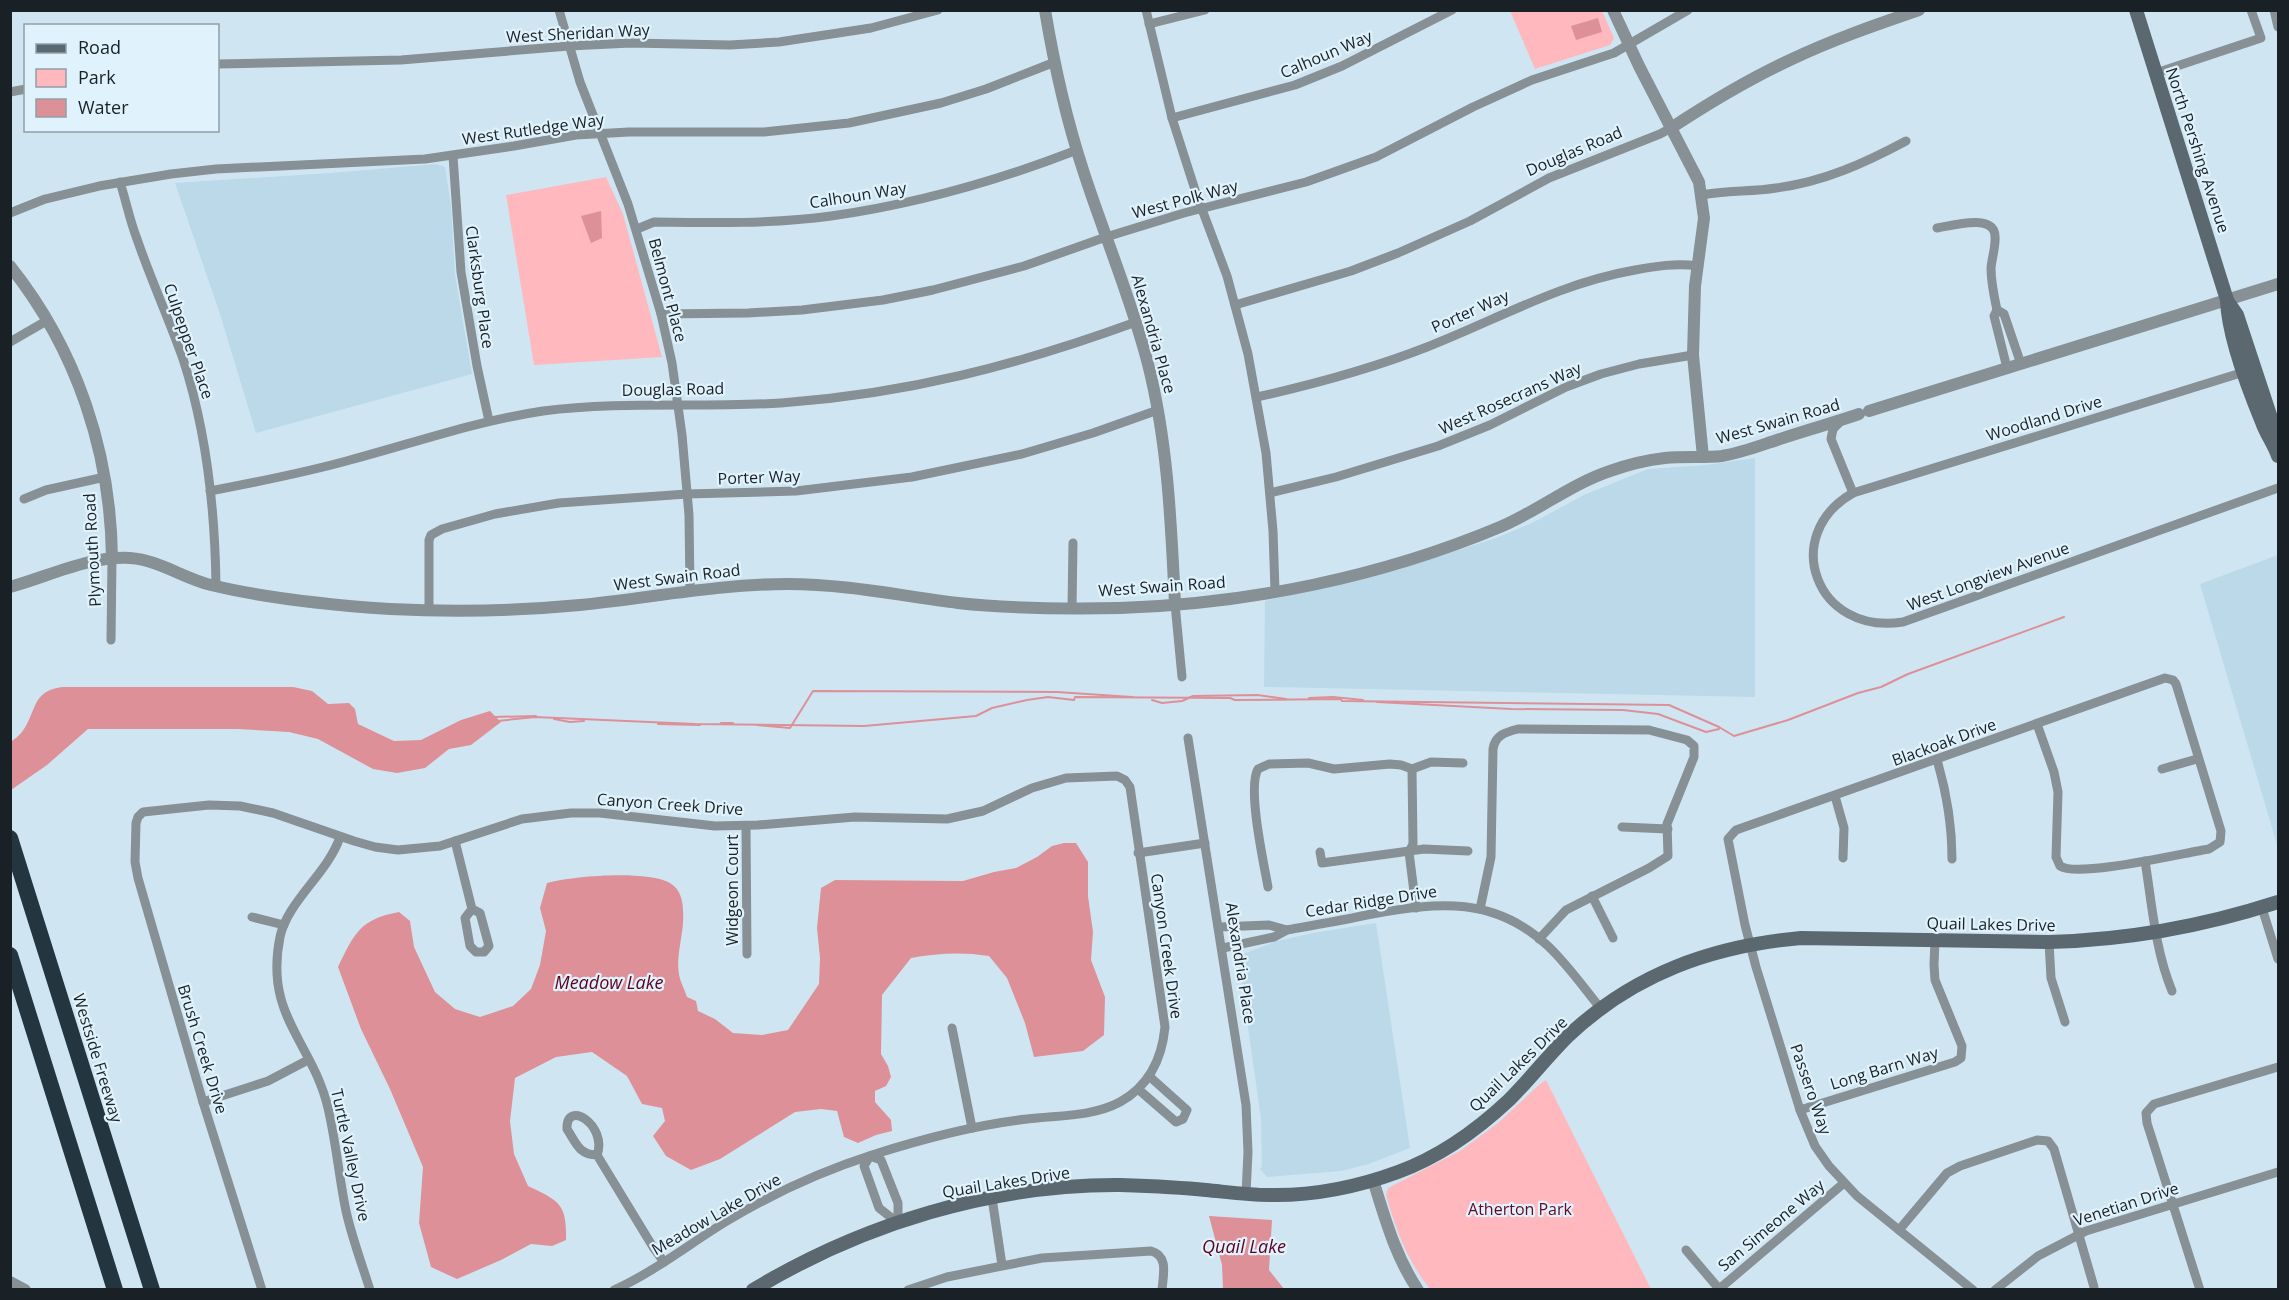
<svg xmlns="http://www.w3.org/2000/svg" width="2289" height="1300" font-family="'Open Sans',sans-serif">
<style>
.built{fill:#bbd9e9}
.green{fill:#feb8be}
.water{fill:#dd9097}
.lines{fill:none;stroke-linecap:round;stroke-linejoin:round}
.stream{stroke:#dd9097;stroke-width:2}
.minor{stroke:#869095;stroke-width:9}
.tertiary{stroke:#869095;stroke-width:12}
.secondary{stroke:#5b6870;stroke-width:14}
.motorway{stroke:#233640;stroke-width:16}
.labels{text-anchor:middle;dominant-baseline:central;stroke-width:4.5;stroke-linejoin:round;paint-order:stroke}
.street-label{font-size:16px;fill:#192126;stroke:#e0f2fc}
.park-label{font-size:16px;fill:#660822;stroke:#e0f2fc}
.water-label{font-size:18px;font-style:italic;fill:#5e001c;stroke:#e0f2fc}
</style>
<rect width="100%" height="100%" fill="#cfe6f2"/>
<!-- built -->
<g class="built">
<polygon points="436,164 445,167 451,206 455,275 472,374 256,433 220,314 175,183 331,173"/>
<polygon points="1755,458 1755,697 1264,687 1265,601 1394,571 1496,538 1532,523 1584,495 1648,469 1707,465"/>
<polygon points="2278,555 2278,848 2200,584"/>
<polygon points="1376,923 1410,1148 1369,1164 1341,1171 1267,1177 1260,1169 1262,1166 1261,1119 1239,963 1243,954 1277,941 1313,933"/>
</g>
<!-- green -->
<g class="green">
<polygon points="1510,11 1602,11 1614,38 1610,45 1535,69"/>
<polygon points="606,177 623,214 662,357 534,365 506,195"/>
<path d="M1546 1080 1651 1289H1430C1407 1260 1396 1230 1386 1195L1388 1188 1460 1151 1498 1123 1540 1084Z"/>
</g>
<!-- water -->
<g class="water">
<polygon points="1598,18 1602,32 1576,40 1571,26"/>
<polygon points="601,211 602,238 591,243 581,216"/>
<path d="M62 687H293L312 691 328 704 349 703 355 709 358 724 394 741 421 740 461 720 490 711 501 722 471 745 449 749 425 768 397 773 373 769 318 739 289 732 237 729H88L47 765 11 790V742C14 739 19 736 22 732 37 712 31 691 62 687Z"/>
<path d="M1064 843H1076L1088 862V896L1093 932 1091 960 1105 997 1104 1035 1083 1051 1034 1057 1025 1023 1007 978 989 956C962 952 938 953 911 958L882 995 881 1054 888 1066 891 1077 886 1086 875 1091V1102L891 1120 892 1131 876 1135 858 1143 844 1137 837 1111 821 1109 795 1112 720 1159 691 1170 666 1156 653 1136 665 1121 662 1108 642 1104 627 1076 592 1052 556 1057 515 1078 510 1121 514 1154 528 1186C559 1201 567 1203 566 1240L552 1246 531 1244 501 1260 457 1279 431 1267 419 1223 423 1167 390 1089 361 1029 338 967C354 934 360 919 399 912L410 921 414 947 435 992 455 1009 480 1017 513 1006 531 989 540 965 546 931 540 908 547 883C574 876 646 870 670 883 680 889 683 900 683 911 685 933 674 957 680 979 682 985 685 991 687 997L696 1001 698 1011 715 1019 733 1033 762 1035 788 1030 819 984 820 958 817 928 821 888 835 880 963 881 994 872 1016 868 1037 857 1052 846Z"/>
<polygon points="1209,1216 1272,1220 1269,1270 1284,1289 1223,1289 1222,1265"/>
</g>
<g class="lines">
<!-- stream -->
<g class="stream">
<polyline points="1309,698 1333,697 1363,700"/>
<polyline points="1152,700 1162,703 1182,701 1193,696 1257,695 1286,699"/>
<polyline points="1377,702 1511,709 1623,710 1658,714 1706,732 1719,729"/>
<polyline points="494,717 536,716"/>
<polyline points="554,719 570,722 584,721"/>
<polyline points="497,721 535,717 695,724 864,726 976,716 992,708 1027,700 1048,697 1074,700 1075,697 1230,698 1235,700 1341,699 1342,701 1669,705 1719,727 1734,736 1788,720 1858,693 1881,687 1908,674 2064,617"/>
<polyline points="721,723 733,723"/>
<polyline points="658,724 700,725"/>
<polyline points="757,725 790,728 813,691 1057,692 1132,697"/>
</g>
<!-- minor -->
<g class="minor">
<polyline points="559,10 580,82 628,204 661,314 672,363 682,435 689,515 690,590"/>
<polyline points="1146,10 1172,118 1197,196 1227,276 1248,354 1266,453 1273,531 1275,591"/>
<polyline points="2274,10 2278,27"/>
<polyline points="1149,24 1205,10"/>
<polyline points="218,64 401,60 569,46 631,43 730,45 779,42 871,28 938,10"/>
<polyline points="2156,73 2261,38 2251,10"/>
<polyline points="10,92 26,89"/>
<polyline points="1172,118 1295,85 1342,66 1452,10"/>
<polyline points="453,156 461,272 477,366 489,421"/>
<path d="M120 182C126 201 130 221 137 239 151 280 169 319 183 359 207 432 215 510 216 586"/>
<path d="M1702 195C1726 190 1751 192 1776 188 1823 182 1865 163 1906 141"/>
<polyline points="10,213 45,199 99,186 171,174 216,169 425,159 514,146 576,135 629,132 764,132 849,123 941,103 986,89 1055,62"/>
<path d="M1937 228C1951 226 1994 213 1995 236 1996 246 1992 257 1991 268 1991 283 1994 296 1997 310L1994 316 2007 368"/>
<path d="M637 229 654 222C713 223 773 224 831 216 916 204 997 181 1077 150"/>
<polyline points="1235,305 1351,271 1398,253 1470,221 1549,178 1660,134 1671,128"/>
<polyline points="1997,310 2004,314 2021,364"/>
<polyline points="661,314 748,313 802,310 883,300 933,290 1024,266 1106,237 1184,213 1306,182 1376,157 1473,107 1532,80 1614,53 1688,10"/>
<polyline points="10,342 48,320"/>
<path d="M2244 372 1853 493C1779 535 1816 636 1903 622L2278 488"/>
<path d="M1257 397C1315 384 1371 369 1427 347 1496 320 1560 283 1635 270 1656 266 1676 263 1698 266"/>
<polyline points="1842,420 1833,429 1831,439 1853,493"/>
<path d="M210 491C257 482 304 473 350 460 414 443 476 421 543 411 622 401 701 408 781 403 907 394 1018 365 1136 322"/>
<polyline points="1270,493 1336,477 1438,446 1490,425 1566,387 1601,374 1639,364 1693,355"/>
<polyline points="24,499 46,490 105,477"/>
<polyline points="1175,604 1182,677"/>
<polyline points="1072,608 1073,543"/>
<polyline points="429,610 429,540 431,535 442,529 495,514 559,503 687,494 796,491 912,477 1022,454 1093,433 1158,410"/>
<polyline points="111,640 112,559"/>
<polyline points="1188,738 1246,1105 1248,1152 1246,1194"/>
<path d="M1937 760C1947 794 1952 824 1952 859"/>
<polyline points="1412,769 1431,762 1463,763"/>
<polyline points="2162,769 2197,759"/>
<polyline points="1835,796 1844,828 1843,858"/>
<polyline points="746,826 747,954"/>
<polyline points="1622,827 1668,829"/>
<path d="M340 837C328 873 287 902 280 937 264 1016 312 1041 328 1108 336 1142 339 1177 346 1211 352 1238 362 1264 370 1290"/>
<polyline points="455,841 472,909 480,913 489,946 484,952 476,952 470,946 465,918 472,909"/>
<polyline points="1320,852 1322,863 1424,849 1468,851"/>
<polyline points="1138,853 1205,843"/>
<path d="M2145 861C2152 904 2155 950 2172 991"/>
<path d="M1268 887C1264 864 1247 788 1258 769L1269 764 1308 763 1334 769 1390 764 1401 765 1412 769 1413 844 1409 852 1416 908"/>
<polyline points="1592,896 1613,938"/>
<polyline points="2262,908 2278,959"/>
<path d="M1480 909 1491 857 1493 749C1495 735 1506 732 1518 729L1649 730 1687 740 1694 746V757L1667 824 1668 856 1649 868 1566 910 1539 939"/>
<polyline points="252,917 284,925"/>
<polyline points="1219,927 1269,925 1287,930"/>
<polyline points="2049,942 2051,978 2065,1022"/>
<path d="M1223 948 1274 937 1287 930C1315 925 1344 920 1372 914 1439 902 1494 896 1548 946 1568 965 1584 988 1601 1009"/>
<polyline points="952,1028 972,1128"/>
<polyline points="1138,1089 1176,1122 1183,1119 1187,1110 1149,1076"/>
<polyline points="203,1102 268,1081 308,1060"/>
<polyline points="1800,1110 1955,1062 1961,1058 1962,1046 1935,980 1934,965 1935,940"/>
<path d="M597 1155C579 1155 576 1143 567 1129 566 1098 608 1126 597 1155L653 1247 664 1262"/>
<polygon points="870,1156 881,1160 898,1203 898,1223 879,1208 864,1166"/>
<polyline points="992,1198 1002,1265"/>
<polyline points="1899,1230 1947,1173 1960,1166 2037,1140 2048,1141 2054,1149 2094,1287"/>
<polyline points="1686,1250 1720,1290"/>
<path d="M262 1290 203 1102 138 878 135 862 136 823 138 817 143 812 209 805 240 806 273 813 354 841 375 847 398 850 440 846 522 819 571 813H600L715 826 758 825 855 817 947 819 983 811 1032 788 1066 778 1117 776 1125 780 1130 787 1165 1027C1162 1058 1149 1086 1120 1102 1092 1117 1058 1115 1027 1119 974 1125 922 1139 872 1155 822 1171 772 1194 727 1221 689 1244 654 1272 614 1290"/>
<path d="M908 1290 947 1277 1042 1258 1151 1251C1169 1256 1163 1275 1162 1290"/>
<polyline points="1718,1290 1844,1183"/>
<path d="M1973 1290 1857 1196 1829 1166 1815 1146 1800 1110 1756 967 1745 925 1728 839 1736 830 2165 678 2173 680 2176 684 2221 831 2220 842 2209 849C2183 853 2078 878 2060 866L2056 857 2058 792 2054 772 2037 724"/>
<polyline points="1995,1290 2038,1256 2086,1231 2278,1172"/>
<polyline points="2200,1290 2147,1123 2146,1113 2154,1104 2278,1067"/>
</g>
<!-- tertiary -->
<g class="tertiary">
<path d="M1045 10C1054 64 1066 118 1083 170 1104 235 1131 298 1148 364 1168 443 1171 523 1175 604"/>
<polyline points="1613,10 1639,66 1699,182 1704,218 1695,286 1693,355 1703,457"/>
<path d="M1671 128C1709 103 1749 79 1790 60 1832 40 1875 25 1919 10"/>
<path d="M10 266C77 350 111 453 112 559"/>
<polyline points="1869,411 2278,284"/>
<path d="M10 587C50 576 88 556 130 558 159 560 183 578 211 585 269 599 330 605 390 609 453 612 517 611 580 605 650 598 718 584 788 584 845 584 902 596 958 603 1012 609 1066 609 1120 608 1248 604 1381 577 1500 527 1538 511 1571 484 1610 471 1627 465 1647 460 1665 458 1684 456 1704 458 1722 456 1741 453 1759 446 1777 440 1805 431 1832 423 1859 414"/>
<path d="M1373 1180C1385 1218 1395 1256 1418 1290"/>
<polyline points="10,1282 25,1290"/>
</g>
<!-- secondary -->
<g class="secondary">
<path d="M2136 10 2227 300C2228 336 2248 388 2262 422 2266 434 2274 444 2278 456"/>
<polyline points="2228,302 2237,315 2272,421 2274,439"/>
<path d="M753 1290C862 1224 993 1184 1120 1185 1149 1186 1177 1187 1206 1190 1227 1192 1248 1195 1269 1195 1314 1196 1357 1187 1398 1172 1439 1157 1477 1130 1509 1100 1529 1080 1547 1057 1567 1037 1633 974 1712 946 1801 938L2049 942C2127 940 2204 926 2278 902"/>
</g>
<!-- motorway -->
<g class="motorway">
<polyline points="10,838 152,1290"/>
<polyline points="10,955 115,1290"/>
</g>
</g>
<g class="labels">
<!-- street labels -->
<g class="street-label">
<text transform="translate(578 33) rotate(-3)">West Sheridan Way</text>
<text transform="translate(1326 54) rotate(-23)">Calhoun Way</text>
<text transform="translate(533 129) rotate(-8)">West Rutledge Way</text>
<text transform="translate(2198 150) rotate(72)">North Pershing Avenue</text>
<text transform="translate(1574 151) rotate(-23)">Douglas Road</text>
<text transform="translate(858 195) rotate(-9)">Calhoun Way</text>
<text transform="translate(1185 199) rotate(-15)">West Polk Way</text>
<text transform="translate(480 287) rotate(82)">Clarksburg Place</text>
<text transform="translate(668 290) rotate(75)">Belmont Place</text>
<text transform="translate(1470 311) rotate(-24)">Porter Way</text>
<text transform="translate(1154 334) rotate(74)">Alexandria Place</text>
<text transform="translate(189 341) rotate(71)">Culpepper Place</text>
<text transform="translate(673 389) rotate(-1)">Douglas Road</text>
<text transform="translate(1510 398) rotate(-24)">West Rosecrans Way</text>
<text transform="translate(2044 418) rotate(-17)">Woodland Drive</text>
<text transform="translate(1778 421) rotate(-16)">West Swain Road</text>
<text transform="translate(759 477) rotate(-2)">Porter Way</text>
<text transform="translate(92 550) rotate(-93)">Plymouth Road</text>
<text transform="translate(1988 576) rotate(-20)">West Longview Avenue</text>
<text transform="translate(677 577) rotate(-7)">West Swain Road</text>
<text transform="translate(1162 586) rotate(-4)">West Swain Road</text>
<text transform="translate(1944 742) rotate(-20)">Blackoak Drive</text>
<text transform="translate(670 804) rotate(4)">Canyon Creek Drive</text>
<text transform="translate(732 890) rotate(-90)">Widgeon Court</text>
<text transform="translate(1371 901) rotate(-9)">Cedar Ridge Drive</text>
<text transform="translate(1991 924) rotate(1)">Quail Lakes Drive</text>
<text transform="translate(1167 946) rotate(82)">Canyon Creek Drive</text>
<text transform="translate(1241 963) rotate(81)">Alexandria Place</text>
<text transform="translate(203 1049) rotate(73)">Brush Creek Drive</text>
<text transform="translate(98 1058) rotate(73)">Westside Freeway</text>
<text transform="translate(1518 1064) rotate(-44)">Quail Lakes Drive</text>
<text transform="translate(1884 1068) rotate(-17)">Long Barn Way</text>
<text transform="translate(1811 1089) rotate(71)">Passero Way</text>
<text transform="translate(351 1155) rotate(78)">Turtle Valley Drive</text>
<text transform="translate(1006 1182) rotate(-9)">Quail Lakes Drive</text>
<text transform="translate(2126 1204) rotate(-18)">Venetian Drive</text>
<text transform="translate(716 1214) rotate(-30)">Meadow Lake Drive</text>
<text transform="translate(1771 1225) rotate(-40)">San Simeone Way</text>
</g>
<!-- park labels -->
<g class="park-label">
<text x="1520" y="1209">Atherton Park</text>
</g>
<!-- water labels -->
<g class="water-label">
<text x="609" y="982">Meadow Lake</text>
<text x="1244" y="1246">Quail Lake</text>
</g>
</g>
<!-- border -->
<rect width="2289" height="1300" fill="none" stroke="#192126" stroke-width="24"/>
<!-- legend -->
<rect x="24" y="24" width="195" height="108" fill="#e0f2fc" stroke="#909ea6" stroke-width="1.5"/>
<rect x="36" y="44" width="30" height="9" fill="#5b6870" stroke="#909ea6" stroke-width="1.5"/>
<text x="78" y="54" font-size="18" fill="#192126">Road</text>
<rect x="36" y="69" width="30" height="18" fill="#feb8be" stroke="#909ea6" stroke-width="1.5"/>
<text x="78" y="84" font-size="18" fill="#192126">Park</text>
<rect x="36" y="99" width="30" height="18" fill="#dd9097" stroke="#909ea6" stroke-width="1.5"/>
<text x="78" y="114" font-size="18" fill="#192126">Water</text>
</svg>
